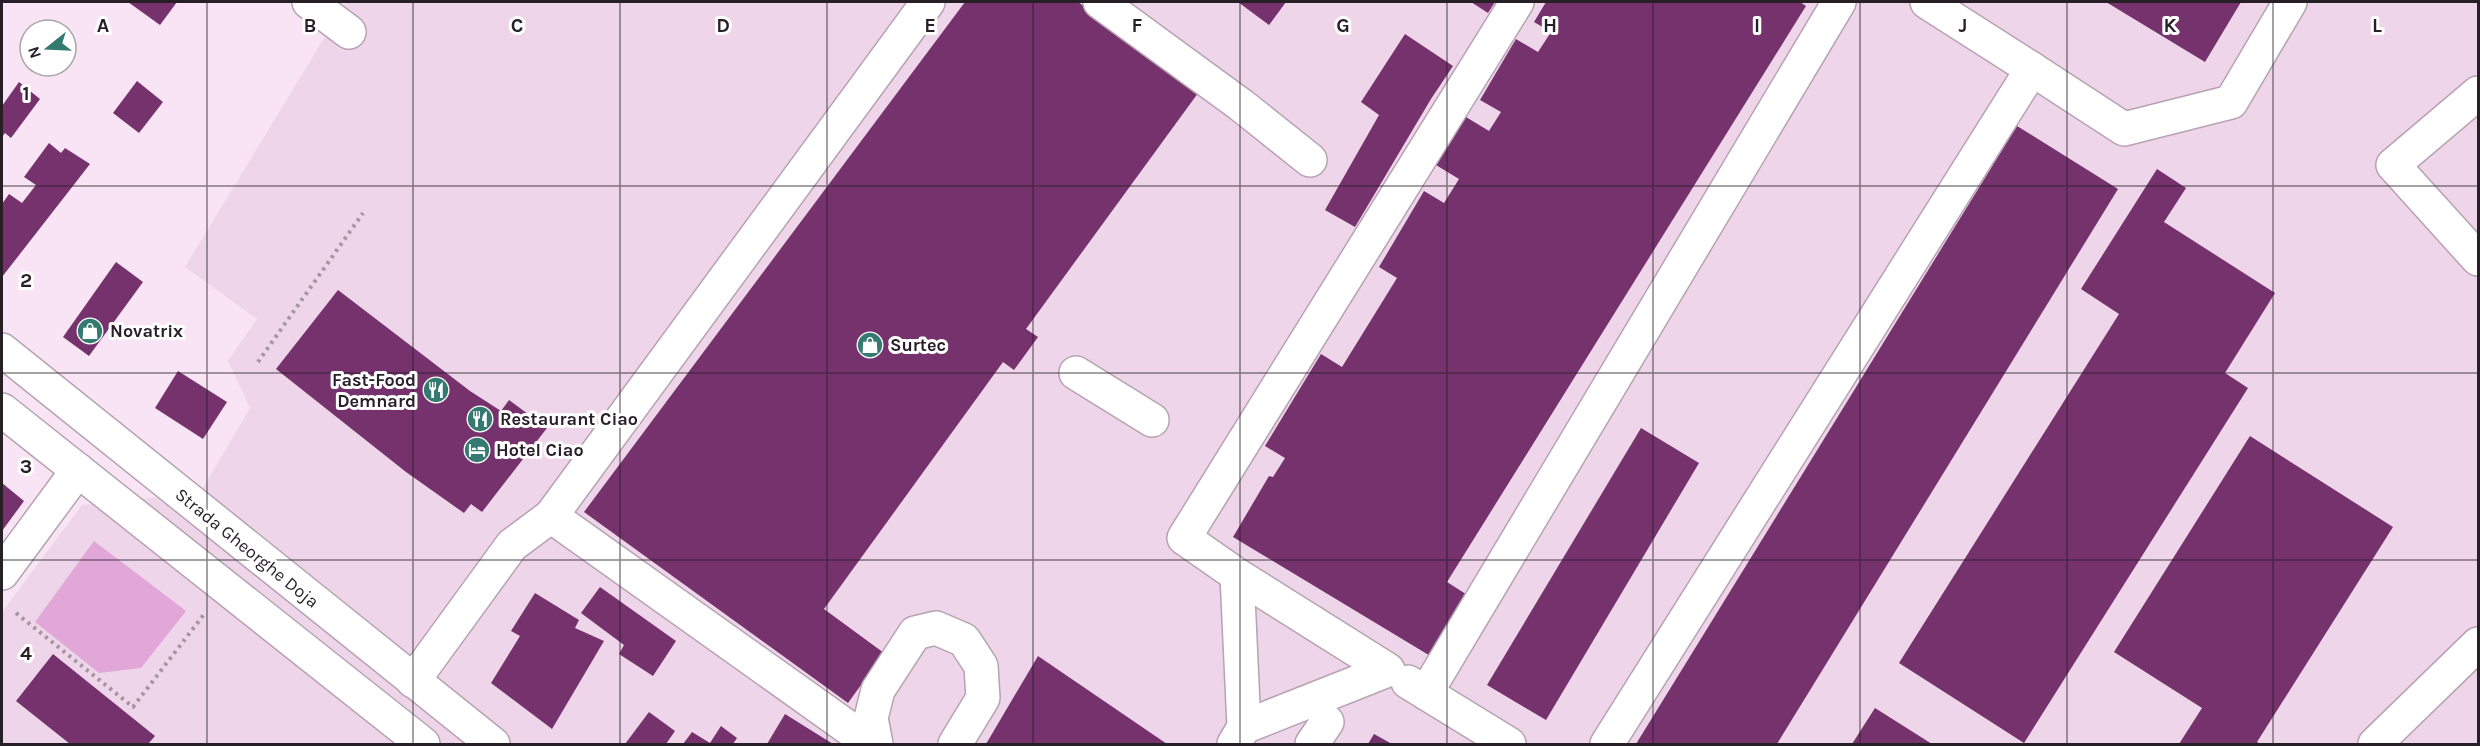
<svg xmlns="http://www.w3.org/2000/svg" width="2480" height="746" font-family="Karla,sans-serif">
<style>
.built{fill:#efd5ea}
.green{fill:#e1a7d8}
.building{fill:#75326d}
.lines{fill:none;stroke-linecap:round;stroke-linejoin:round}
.minor-casing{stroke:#b6a3b2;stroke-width:36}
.major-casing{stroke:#b6a3b2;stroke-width:36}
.path{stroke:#a495a1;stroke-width:4;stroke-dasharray:3 4.5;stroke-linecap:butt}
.minor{stroke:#fff;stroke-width:33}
.major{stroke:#fff;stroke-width:33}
.grid{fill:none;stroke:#261f25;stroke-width:1.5;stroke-opacity:0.55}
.labels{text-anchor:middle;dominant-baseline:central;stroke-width:6;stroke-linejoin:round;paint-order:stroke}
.poi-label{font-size:18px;font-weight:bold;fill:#261f25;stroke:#fff;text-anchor:start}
.street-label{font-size:18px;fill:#261f25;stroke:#fff}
.grid-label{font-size:20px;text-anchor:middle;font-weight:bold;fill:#261f25;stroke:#fff;stroke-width:6;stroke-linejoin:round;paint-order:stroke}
</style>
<rect width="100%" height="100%" fill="#f8e4f4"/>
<!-- built -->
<polygon class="built" points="346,2 2478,2 2478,744 2,744 2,612 82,505 200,493 250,408 228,361 257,319 185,267"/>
<!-- green -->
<polygon class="green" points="94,541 186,611 141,668 99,673 35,622"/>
<!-- building -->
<g class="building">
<polygon points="128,2 177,2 160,25"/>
<polygon points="965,2 1078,2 1201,89 1026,329 1038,337 1014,370 1003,362 824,609 884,653 848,703 584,512"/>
<polygon points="1238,2 1286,2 1269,25"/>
<polygon points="1471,2 1495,2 1488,13"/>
<polygon points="1546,2 1800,2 1806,6 1447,582 1469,596 1432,657 1233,537 1269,476 1273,477 1285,458 1265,446 1321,354 1342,367 1397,278 1379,267 1424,191 1444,203 1459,179 1436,165 1466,117 1489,131 1501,112 1480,100 1516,39 1538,52 1551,32 1534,22"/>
<polygon points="2106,2 2241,2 2205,62"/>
<polygon points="1405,34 1453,66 1431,99 1355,227 1325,210 1379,115 1361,102"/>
<polygon points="137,81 163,102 139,133 113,113"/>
<polygon points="19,82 40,99 11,138 5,133 2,137 2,106"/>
<polygon points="2017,126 2118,189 1777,744 1636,744"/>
<polygon points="49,143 61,153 65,148 90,164 2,277 2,204 9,194 22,203 36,185 24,177"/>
<polygon points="2157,169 2186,188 2164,222 2275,293 2225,373 2248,388 2024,743 1899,663 2119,314 2081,289"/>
<polygon points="116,262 143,282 89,356 63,337"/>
<polygon points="338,290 470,391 501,411 509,400 547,428 482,512 471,504 464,513 406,472 276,369"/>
<polygon points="178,371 227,402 203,439 155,408"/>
<polygon points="1641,428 1699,463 1546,720 1487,685"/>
<polygon points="2250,436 2393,527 2257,742 2261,744 2179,744 2202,708 2114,652"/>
<polygon points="2,483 24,501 2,531"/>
<polygon points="600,587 676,641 653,676 619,654 624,645 581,613"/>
<polygon points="535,593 579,620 575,628 604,641 552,729 491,683 520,636 511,631"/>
<polygon points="53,654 155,736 148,744 70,744 16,701"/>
<polygon points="1038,656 1167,744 986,744"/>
<polygon points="1875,708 1932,744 1852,744"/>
<polygon points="649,712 675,731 666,744 625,744"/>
<polygon points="785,714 833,744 767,744"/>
<polygon points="721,726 737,738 733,744 683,744 692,732 710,743"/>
<polygon points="1374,734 1392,744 1368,744"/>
</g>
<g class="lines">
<!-- minor casing -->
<g class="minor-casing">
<g id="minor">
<polyline points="309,2 349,32"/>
<polyline points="1100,2 1241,105 1310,160"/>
<polyline points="2032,69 2124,129 2231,102 2290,2"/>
<polyline points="2478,93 2393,165 2478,259"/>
<polyline points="1076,373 1152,420"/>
<polyline points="2,573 78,470"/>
<polyline points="413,681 512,545 551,516"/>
<polyline points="1408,682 1509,744"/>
<polyline points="1426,693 1839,2"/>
<polyline points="1244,727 1388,670 1237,575 1184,538 1517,2"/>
<polyline points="871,744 551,516 928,2"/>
<polyline points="876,744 871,718 878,690 915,633 936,628 964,640 981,666 983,698 955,744"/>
<polyline points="1234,744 1244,727 1237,575"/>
<polyline points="1312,744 1327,722"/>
<polyline points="1607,744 2032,69 1927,2"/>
<polyline points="2375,744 2478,644"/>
</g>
</g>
<!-- major casing -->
<g class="major-casing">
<g id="major">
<polyline points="2,350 493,744"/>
<polyline points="2,410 423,744"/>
</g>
</g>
<!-- path -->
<g class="path">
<polyline points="258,362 363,213"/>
<polyline points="16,613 133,707 205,613"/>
</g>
<!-- minor -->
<use href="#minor" class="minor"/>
<!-- major -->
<use href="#major" class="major"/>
</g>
<!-- grid -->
<path class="grid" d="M207 2V744M413 2V744M620 2V744M827 2V744M1033 2V744M1240 2V744M1447 2V744M1653 2V744M1860 2V744M2067 2V744M2273 2V744M2 186H2478M2 373H2478M2 560H2478"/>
<!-- icons -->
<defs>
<g id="shop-disc" transform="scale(1.35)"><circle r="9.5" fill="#347a70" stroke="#fff"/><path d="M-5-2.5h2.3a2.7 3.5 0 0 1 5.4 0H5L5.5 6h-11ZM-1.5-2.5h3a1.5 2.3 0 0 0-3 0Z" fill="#fff"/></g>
<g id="restaurant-disc" transform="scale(1.35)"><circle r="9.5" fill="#347a70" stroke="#fff"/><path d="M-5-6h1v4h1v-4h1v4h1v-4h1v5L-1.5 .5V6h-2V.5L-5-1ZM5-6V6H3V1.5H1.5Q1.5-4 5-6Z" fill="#fff"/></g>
<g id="hotel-disc" transform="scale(1.35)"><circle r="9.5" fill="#347a70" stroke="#fff"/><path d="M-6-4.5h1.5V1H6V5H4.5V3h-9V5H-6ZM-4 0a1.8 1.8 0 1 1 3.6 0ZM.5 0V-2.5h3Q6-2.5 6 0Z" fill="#fff"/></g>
</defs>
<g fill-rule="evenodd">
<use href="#shop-disc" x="90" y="331"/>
<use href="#shop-disc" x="870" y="345"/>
<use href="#restaurant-disc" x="436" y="390"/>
<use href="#restaurant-disc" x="480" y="419"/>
<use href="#hotel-disc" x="477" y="450"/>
</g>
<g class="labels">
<!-- poi labels -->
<g class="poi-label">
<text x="110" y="331">Novatrix</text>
<text x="890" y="345">Surtec</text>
<text x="416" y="380" text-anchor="end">Fast-Food<tspan x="416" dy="21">Demnard</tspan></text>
<text x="500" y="419">Restaurant Ciao</text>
<text x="496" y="450">Hotel Ciao</text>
</g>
<!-- street labels -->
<g class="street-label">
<text transform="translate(247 548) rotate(39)">Strada Gheorghe Doja</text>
</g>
</g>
<g class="grid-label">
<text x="103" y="32">A</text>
<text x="310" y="32">B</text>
<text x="517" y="32">C</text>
<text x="723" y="32">D</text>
<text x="930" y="32">E</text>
<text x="1137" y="32">F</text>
<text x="1343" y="32">G</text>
<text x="1550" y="32">H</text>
<text x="1757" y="32">I</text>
<text x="1963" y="32">J</text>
<text x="2170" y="32">K</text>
<text x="2377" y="32">L</text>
<text x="26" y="100">1</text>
<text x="26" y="287">2</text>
<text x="26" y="473">3</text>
<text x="26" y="660">4</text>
</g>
<!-- border -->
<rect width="2480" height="746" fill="none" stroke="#261f25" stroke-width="6"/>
<!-- north arrow -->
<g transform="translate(48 48) rotate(252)"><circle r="28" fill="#ffffff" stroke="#a8a5a8" stroke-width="1.5"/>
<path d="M0-4.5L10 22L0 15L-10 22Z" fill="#347a70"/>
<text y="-9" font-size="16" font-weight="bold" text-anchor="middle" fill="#261f25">N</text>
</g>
</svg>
